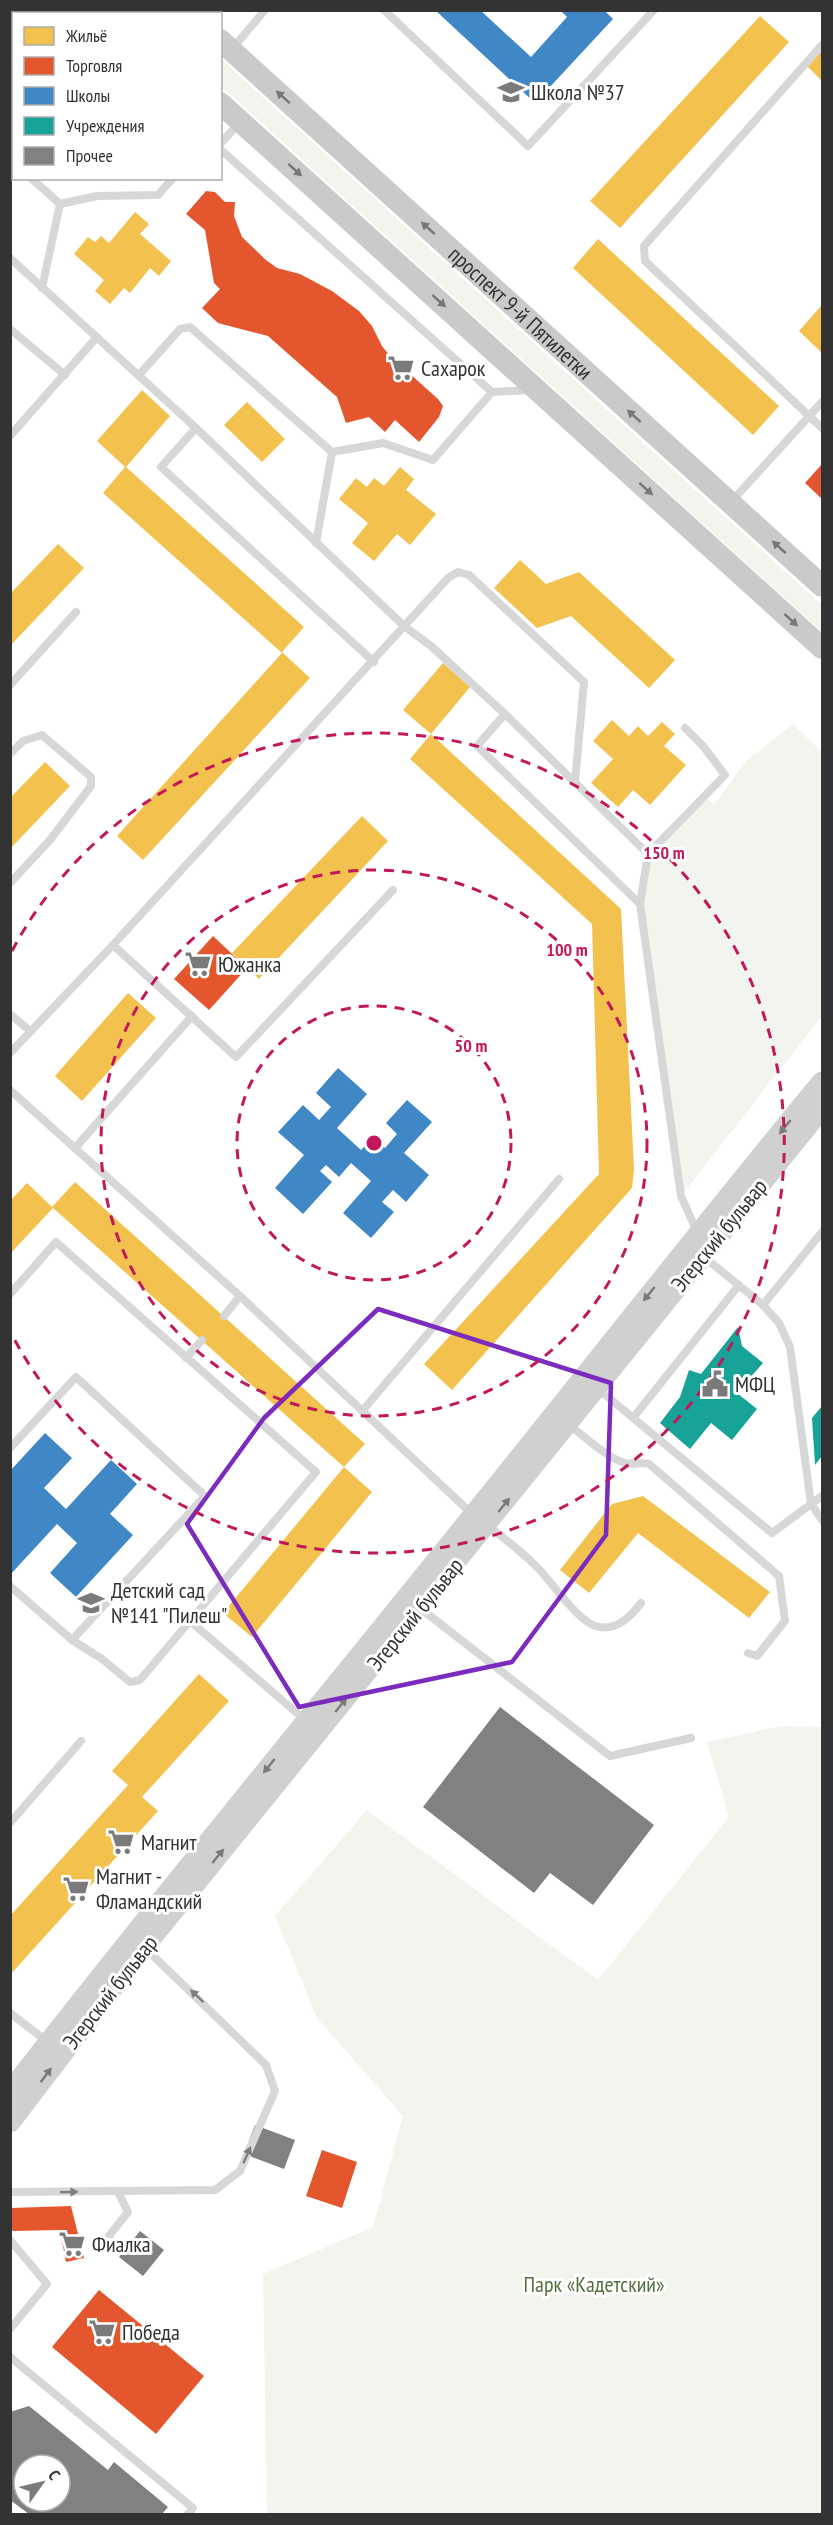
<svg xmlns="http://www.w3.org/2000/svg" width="833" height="2525" font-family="'PT Sans Narrow',sans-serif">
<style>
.green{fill:#f1f5ed}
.homes{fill:#f2c14e}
.shops{fill:#e4572e}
.schools{fill:#3f88c5}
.public{fill:#17a398}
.building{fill:#818181;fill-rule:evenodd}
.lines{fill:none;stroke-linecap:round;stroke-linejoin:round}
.service{stroke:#d7d7d7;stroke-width:8}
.secondary{stroke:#d0d0d0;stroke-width:21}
.primary{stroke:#cacaca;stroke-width:22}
.oneway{fill:#777}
.oneway2{fill:#7a7a7a}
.oneway3{fill:#7d7d7d}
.marked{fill:none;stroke:#7b2cbf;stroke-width:4.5;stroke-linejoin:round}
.ring{fill:none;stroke:#c2185b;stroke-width:3;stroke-dasharray:10 8}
.labels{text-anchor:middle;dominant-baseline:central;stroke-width:6;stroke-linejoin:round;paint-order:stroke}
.poi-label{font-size:22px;fill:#333;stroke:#fff;text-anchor:start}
.street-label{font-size:22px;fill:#333;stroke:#fff}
.park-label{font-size:22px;fill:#56703f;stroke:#fff}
.centre{fill:#c2185b;stroke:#fff;stroke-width:3}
.ring-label{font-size:18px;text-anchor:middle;font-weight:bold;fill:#c2185b;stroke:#fff;stroke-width:6;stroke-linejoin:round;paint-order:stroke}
</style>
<rect width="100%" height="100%" fill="#fff"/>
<!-- green -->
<g class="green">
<polygon points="221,59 822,605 822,632 221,86"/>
<polygon points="793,724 822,752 822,1016 681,1196 640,904 648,854 704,796 714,805 746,761"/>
<polygon points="781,1726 822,1727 822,2514 267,2514 263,2274 373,2227 403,2116 317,2018 275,1916 367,1810 598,1980 729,1817 707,1742"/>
</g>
<!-- homes -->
<g class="homes">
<polygon points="760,16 789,42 620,228 590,201"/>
<polygon points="822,49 822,81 807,66"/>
<polygon points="135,212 149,224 140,234 171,261 159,276 150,268 130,293 124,288 110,304 95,291 104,280 74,254 88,237 95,242 101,236 109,243"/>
<polygon points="598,239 779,406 753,435 573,268"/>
<polygon points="822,305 822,353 799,331"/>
<polygon points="142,390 170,416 126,467 304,627 282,652 310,678 143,860 117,836 282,653 103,493 125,467 97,441"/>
<polygon points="247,402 285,439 262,462 224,425"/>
<polygon points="400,467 414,479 406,490 436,514 410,545 397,534 374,561 352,543 368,523 339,499 356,478 367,487 374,478 384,486"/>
<polygon points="58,544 84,568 10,646 10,594"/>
<polygon points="520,560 546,584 579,572 675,660 649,688 571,616 537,628 494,588"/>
<polygon points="443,663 470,687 431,734 403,710"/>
<polygon points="612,720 629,736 638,726 648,736 662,722 675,734 664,746 686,765 650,805 633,790 618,807 591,783 613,759 593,741"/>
<polygon points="431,734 621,909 634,1169 632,1188 452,1390 424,1364 599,1174 592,924 410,759"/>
<polygon points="45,762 70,786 10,849 10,798"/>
<polygon points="362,816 388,841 259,979 232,953"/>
<polygon points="128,993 156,1018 82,1101 55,1076"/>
<polygon points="75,1182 365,1444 344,1467 372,1492 252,1637 223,1613 344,1467 53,1208 10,1254 10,1201 27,1183 52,1207"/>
<polygon points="643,1496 770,1592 749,1618 638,1533 589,1593 560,1570 612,1504"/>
<polygon points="199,1674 229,1701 142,1797 158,1811 10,1975 10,1916 128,1785 112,1771"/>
</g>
<!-- shops -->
<g class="shops">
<polygon points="10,19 14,20 14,110 10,107"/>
<polygon points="206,191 215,192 225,202 235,202 234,216 242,237 266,260 277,268 300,274 332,291 359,311 372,326 382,346 389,355 438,399 443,406 439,417 419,442 395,420 385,432 369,417 346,423 337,397 268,336 218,323 202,308 220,289 214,283 205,230 186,214"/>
<polygon points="822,464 822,499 805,483"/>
<polygon points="213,936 247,968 209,1010 174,979"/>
<polygon points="322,2150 357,2162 342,2208 306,2196"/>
<polygon points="71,2206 84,2258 66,2262 60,2230 13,2231 10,2228 10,2208"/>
<polygon points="99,2290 204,2376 156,2434 52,2347"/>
</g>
<!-- schools -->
<g class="schools">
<polygon points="435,10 480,10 531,57 567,17 560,10 604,10 613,19 535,103"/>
<polygon points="338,1068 367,1094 337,1128 361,1150 373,1137 385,1148 397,1134 386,1123 407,1100 432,1122 404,1153 429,1175 406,1202 393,1190 382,1202 394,1212 371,1238 343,1213 371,1181 351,1163 339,1177 326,1165 320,1171 332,1182 303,1214 275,1188 304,1155 278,1132 303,1105 319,1120 331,1107 316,1093"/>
<polygon points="45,1433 72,1458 44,1488 66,1509 111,1460 137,1484 110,1514 133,1535 76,1597 50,1573 77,1543 57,1524 10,1575 10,1471"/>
</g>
<!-- public -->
<g class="public">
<polygon points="738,1327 742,1346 763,1363 737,1393 757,1409 732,1440 711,1423 690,1449 660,1423 680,1397 689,1370 701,1374"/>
<polygon points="822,1406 822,1456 815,1465 812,1418"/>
</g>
<!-- building -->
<g class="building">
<polygon points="500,1707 654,1825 593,1905 550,1873 534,1893 423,1807"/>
<polygon points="255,2125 295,2140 284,2169 244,2154"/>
<polygon points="140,2231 164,2250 143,2276 119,2257"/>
<path d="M29 2406 108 2470 114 2462 168 2507 162 2514H29L10 2500V2412ZM24 2465H60V2501H24Z"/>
</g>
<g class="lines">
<!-- service -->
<g class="service">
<polyline points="72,10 75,14"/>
<polyline points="384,10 528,146 654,10"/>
<polyline points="822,45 644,246 645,261 822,428"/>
<polyline points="232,49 265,10"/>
<polyline points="220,144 240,122"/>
<polyline points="220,149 492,392 530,390"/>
<polyline points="10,160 14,163"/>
<polyline points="31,178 60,204 42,288"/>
<polyline points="60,204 97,196 158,195 173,178"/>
<polyline points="10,258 196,428 404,626 431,646 505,714 648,854 725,775 703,746 685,728"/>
<polyline points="10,329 65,375"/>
<polyline points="139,375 180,329 190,327 332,452 316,543"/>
<polyline points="196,428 161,467 374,662"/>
<polyline points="10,436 97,337"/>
<polyline points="332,452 383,443 433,460 492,392"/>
<polyline points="731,502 822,402"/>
<polyline points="10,685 76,612"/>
<polyline points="505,714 477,746 640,904"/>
<polyline points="10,754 23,741 42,735 91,777 91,786 50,840 10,883"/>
<polyline points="648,854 640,904 681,1196 697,1232"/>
<polyline points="113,945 236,1057 393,890"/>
<polyline points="10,1014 30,1031"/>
<polyline points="10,1053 113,945 448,578 458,572 469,575 584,682 575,782"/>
<polyline points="10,1090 240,1296 471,1513"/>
<polyline points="75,1148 192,1016"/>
<polyline points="704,1257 763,1305 779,1323 790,1347 811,1504 822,1520"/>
<polyline points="10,1294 56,1242 316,1472 140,1680 130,1682 102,1659 72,1640 10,1586"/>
<polyline points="763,1305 822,1232"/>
<polyline points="224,1316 240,1296"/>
<polyline points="186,1358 202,1340"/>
<polyline points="597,1388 772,1533 822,1496"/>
<polyline points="363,1410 559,1179"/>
<polyline points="633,1418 739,1285"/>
<path d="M569 1425C584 1436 608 1459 625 1463 633 1465 641 1462 649 1464L779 1576 785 1621 757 1656 748 1653"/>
<polyline points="10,1448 76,1377 205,1496 72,1640"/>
<path d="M487 1525C504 1538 522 1552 537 1567 552 1582 578 1623 599 1627 618 1630 631 1616 641 1603"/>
<polyline points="420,1608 610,1756 691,1738"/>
<polyline points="190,1621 305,1720"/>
<polyline points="10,1823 81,1741"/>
<polyline points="10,2013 48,2042"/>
<polyline points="10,2192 215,2190 240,2171 275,2091 266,2065 144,1947"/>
<polyline points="118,2192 128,2212 108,2237 125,2251"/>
<polyline points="10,2240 47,2284 10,2329"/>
<polyline points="10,2357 193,2508 188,2514"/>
</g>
<!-- secondary -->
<g class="secondary">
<path d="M10 2092C162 1896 320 1706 475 1513 591 1369 705 1224 822 1082"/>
<polyline points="10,2122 144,1947 822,1108"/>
</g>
<!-- primary -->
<g class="primary">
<polyline points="118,10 122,14"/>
<polyline points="188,10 191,14"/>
<path id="s1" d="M220 40 822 586"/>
<polyline points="220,103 822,648"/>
</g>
</g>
<!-- one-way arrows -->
<defs><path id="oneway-solid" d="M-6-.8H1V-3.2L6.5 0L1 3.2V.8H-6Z" transform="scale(1.5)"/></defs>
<g class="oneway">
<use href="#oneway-solid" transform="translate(283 97) rotate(-138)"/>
<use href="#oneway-solid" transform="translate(295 170) rotate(42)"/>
<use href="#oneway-solid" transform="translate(428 228) rotate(-138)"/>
<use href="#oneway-solid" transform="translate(439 301) rotate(42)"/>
<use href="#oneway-solid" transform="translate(634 416) rotate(-138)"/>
<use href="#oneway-solid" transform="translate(646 489) rotate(42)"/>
<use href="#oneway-solid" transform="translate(779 547) rotate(-138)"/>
<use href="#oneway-solid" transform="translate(791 620) rotate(42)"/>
</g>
<g class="oneway2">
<use href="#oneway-solid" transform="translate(785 1127) rotate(129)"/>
<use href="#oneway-solid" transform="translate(649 1294) rotate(129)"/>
<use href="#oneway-solid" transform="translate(504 1505) rotate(-51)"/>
<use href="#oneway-solid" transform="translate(341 1705) rotate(-51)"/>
<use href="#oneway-solid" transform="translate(269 1766) rotate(129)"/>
<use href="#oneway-solid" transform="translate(218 1856) rotate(-51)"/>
<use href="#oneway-solid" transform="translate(46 2075) rotate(-53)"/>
</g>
<g class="oneway3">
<use href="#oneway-solid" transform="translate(197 1996) rotate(-136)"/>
<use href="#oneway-solid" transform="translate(247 2155) rotate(-66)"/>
<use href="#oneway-solid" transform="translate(69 2192) rotate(-1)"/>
</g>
<!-- marked area -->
<path class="marked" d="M378 1309 611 1383 606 1535 512 1662 299 1707 187 1524 264 1418Z"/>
<!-- distance rings -->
<g class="ring">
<circle cx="374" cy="1143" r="137"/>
<circle cx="374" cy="1143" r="273"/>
<path d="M12 951A410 410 0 1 1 12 1335"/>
</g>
<!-- icons -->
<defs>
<g id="school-bare" transform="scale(2.07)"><path d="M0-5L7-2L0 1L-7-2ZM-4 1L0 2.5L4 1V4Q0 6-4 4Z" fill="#7a7a7a" stroke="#fff" stroke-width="2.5" paint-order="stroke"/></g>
<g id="supermarket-bare" transform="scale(2.07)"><path d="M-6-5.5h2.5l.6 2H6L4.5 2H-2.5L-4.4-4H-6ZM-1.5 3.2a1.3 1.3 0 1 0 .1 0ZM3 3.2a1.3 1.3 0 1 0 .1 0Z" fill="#7a7a7a" stroke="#fff" stroke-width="2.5" paint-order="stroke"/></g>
<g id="civic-bare" transform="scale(2.07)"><path d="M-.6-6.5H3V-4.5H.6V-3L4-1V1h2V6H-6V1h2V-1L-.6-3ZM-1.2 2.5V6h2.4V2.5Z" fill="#7a7a7a" stroke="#fff" stroke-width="2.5" paint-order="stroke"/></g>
</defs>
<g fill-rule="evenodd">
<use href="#school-bare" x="511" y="92"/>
<use href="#supermarket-bare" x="401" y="368"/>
<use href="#supermarket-bare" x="198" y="964"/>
<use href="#civic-bare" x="715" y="1384"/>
<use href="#school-bare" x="91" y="1603"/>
<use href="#supermarket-bare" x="121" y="1842"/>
<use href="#supermarket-bare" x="76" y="1889"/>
<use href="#supermarket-bare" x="72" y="2244"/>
<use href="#supermarket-bare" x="102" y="2332"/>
</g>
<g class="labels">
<!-- poi labels -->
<g class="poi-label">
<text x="531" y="92">Школа №37</text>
<text x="421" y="368">Сахарок</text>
<text x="218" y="964">Южанка</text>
<text x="735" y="1384">МФЦ</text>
<text x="111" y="1590">Детский сад<tspan x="111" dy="25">№141 "Пилеш"</tspan></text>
<text x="141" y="1842">Магнит</text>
<text x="96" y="1876">Магнит -<tspan x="96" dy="25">Фламандский</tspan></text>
<text x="92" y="2244">Фиалка</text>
<text x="122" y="2332">Победа</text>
</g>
<!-- street labels -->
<g class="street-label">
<text stroke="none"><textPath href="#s1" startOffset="406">проспект 9-й Пятилетки</textPath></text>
<text transform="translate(719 1235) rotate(-51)">Эгерский бульвар</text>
<text transform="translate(415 1614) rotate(-51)">Эгерский бульвар</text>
<text transform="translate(110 1992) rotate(-52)">Эгерский бульвар</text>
</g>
<!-- park labels -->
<g class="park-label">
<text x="594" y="2284">Парк «Кадетский»</text>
</g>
</g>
<circle cx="374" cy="1143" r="9" class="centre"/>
<g class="ring-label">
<text x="664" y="859">150 m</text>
<text x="567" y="956">100 m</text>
<text x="471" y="1052">50 m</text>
</g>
<!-- border -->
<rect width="833" height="2525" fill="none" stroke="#333333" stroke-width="24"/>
<!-- legend -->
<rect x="12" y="12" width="210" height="168" fill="#ffffff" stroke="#adadad" stroke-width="1.5"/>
<rect x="24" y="27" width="30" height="18" fill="#f2c14e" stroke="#adadad" stroke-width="1.5"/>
<text x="66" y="42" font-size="18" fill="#333333">Жильё</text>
<rect x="24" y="57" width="30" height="18" fill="#e4572e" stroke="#adadad" stroke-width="1.5"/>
<text x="66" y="72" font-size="18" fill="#333333">Торговля</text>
<rect x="24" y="87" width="30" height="18" fill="#3f88c5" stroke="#adadad" stroke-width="1.5"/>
<text x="66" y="102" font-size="18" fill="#333333">Школы</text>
<rect x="24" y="117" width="30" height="18" fill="#17a398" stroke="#adadad" stroke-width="1.5"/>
<text x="66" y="132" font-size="18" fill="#333333">Учреждения</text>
<rect x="24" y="147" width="30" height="18" fill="#818181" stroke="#adadad" stroke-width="1.5"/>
<text x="66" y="162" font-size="18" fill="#333333">Прочее</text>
<!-- north arrow -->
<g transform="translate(42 2483) rotate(56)"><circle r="28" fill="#ffffff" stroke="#adadad" stroke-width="1.5"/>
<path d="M0-4.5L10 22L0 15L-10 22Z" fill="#7a7a7a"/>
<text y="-9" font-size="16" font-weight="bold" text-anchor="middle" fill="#333333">С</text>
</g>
</svg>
